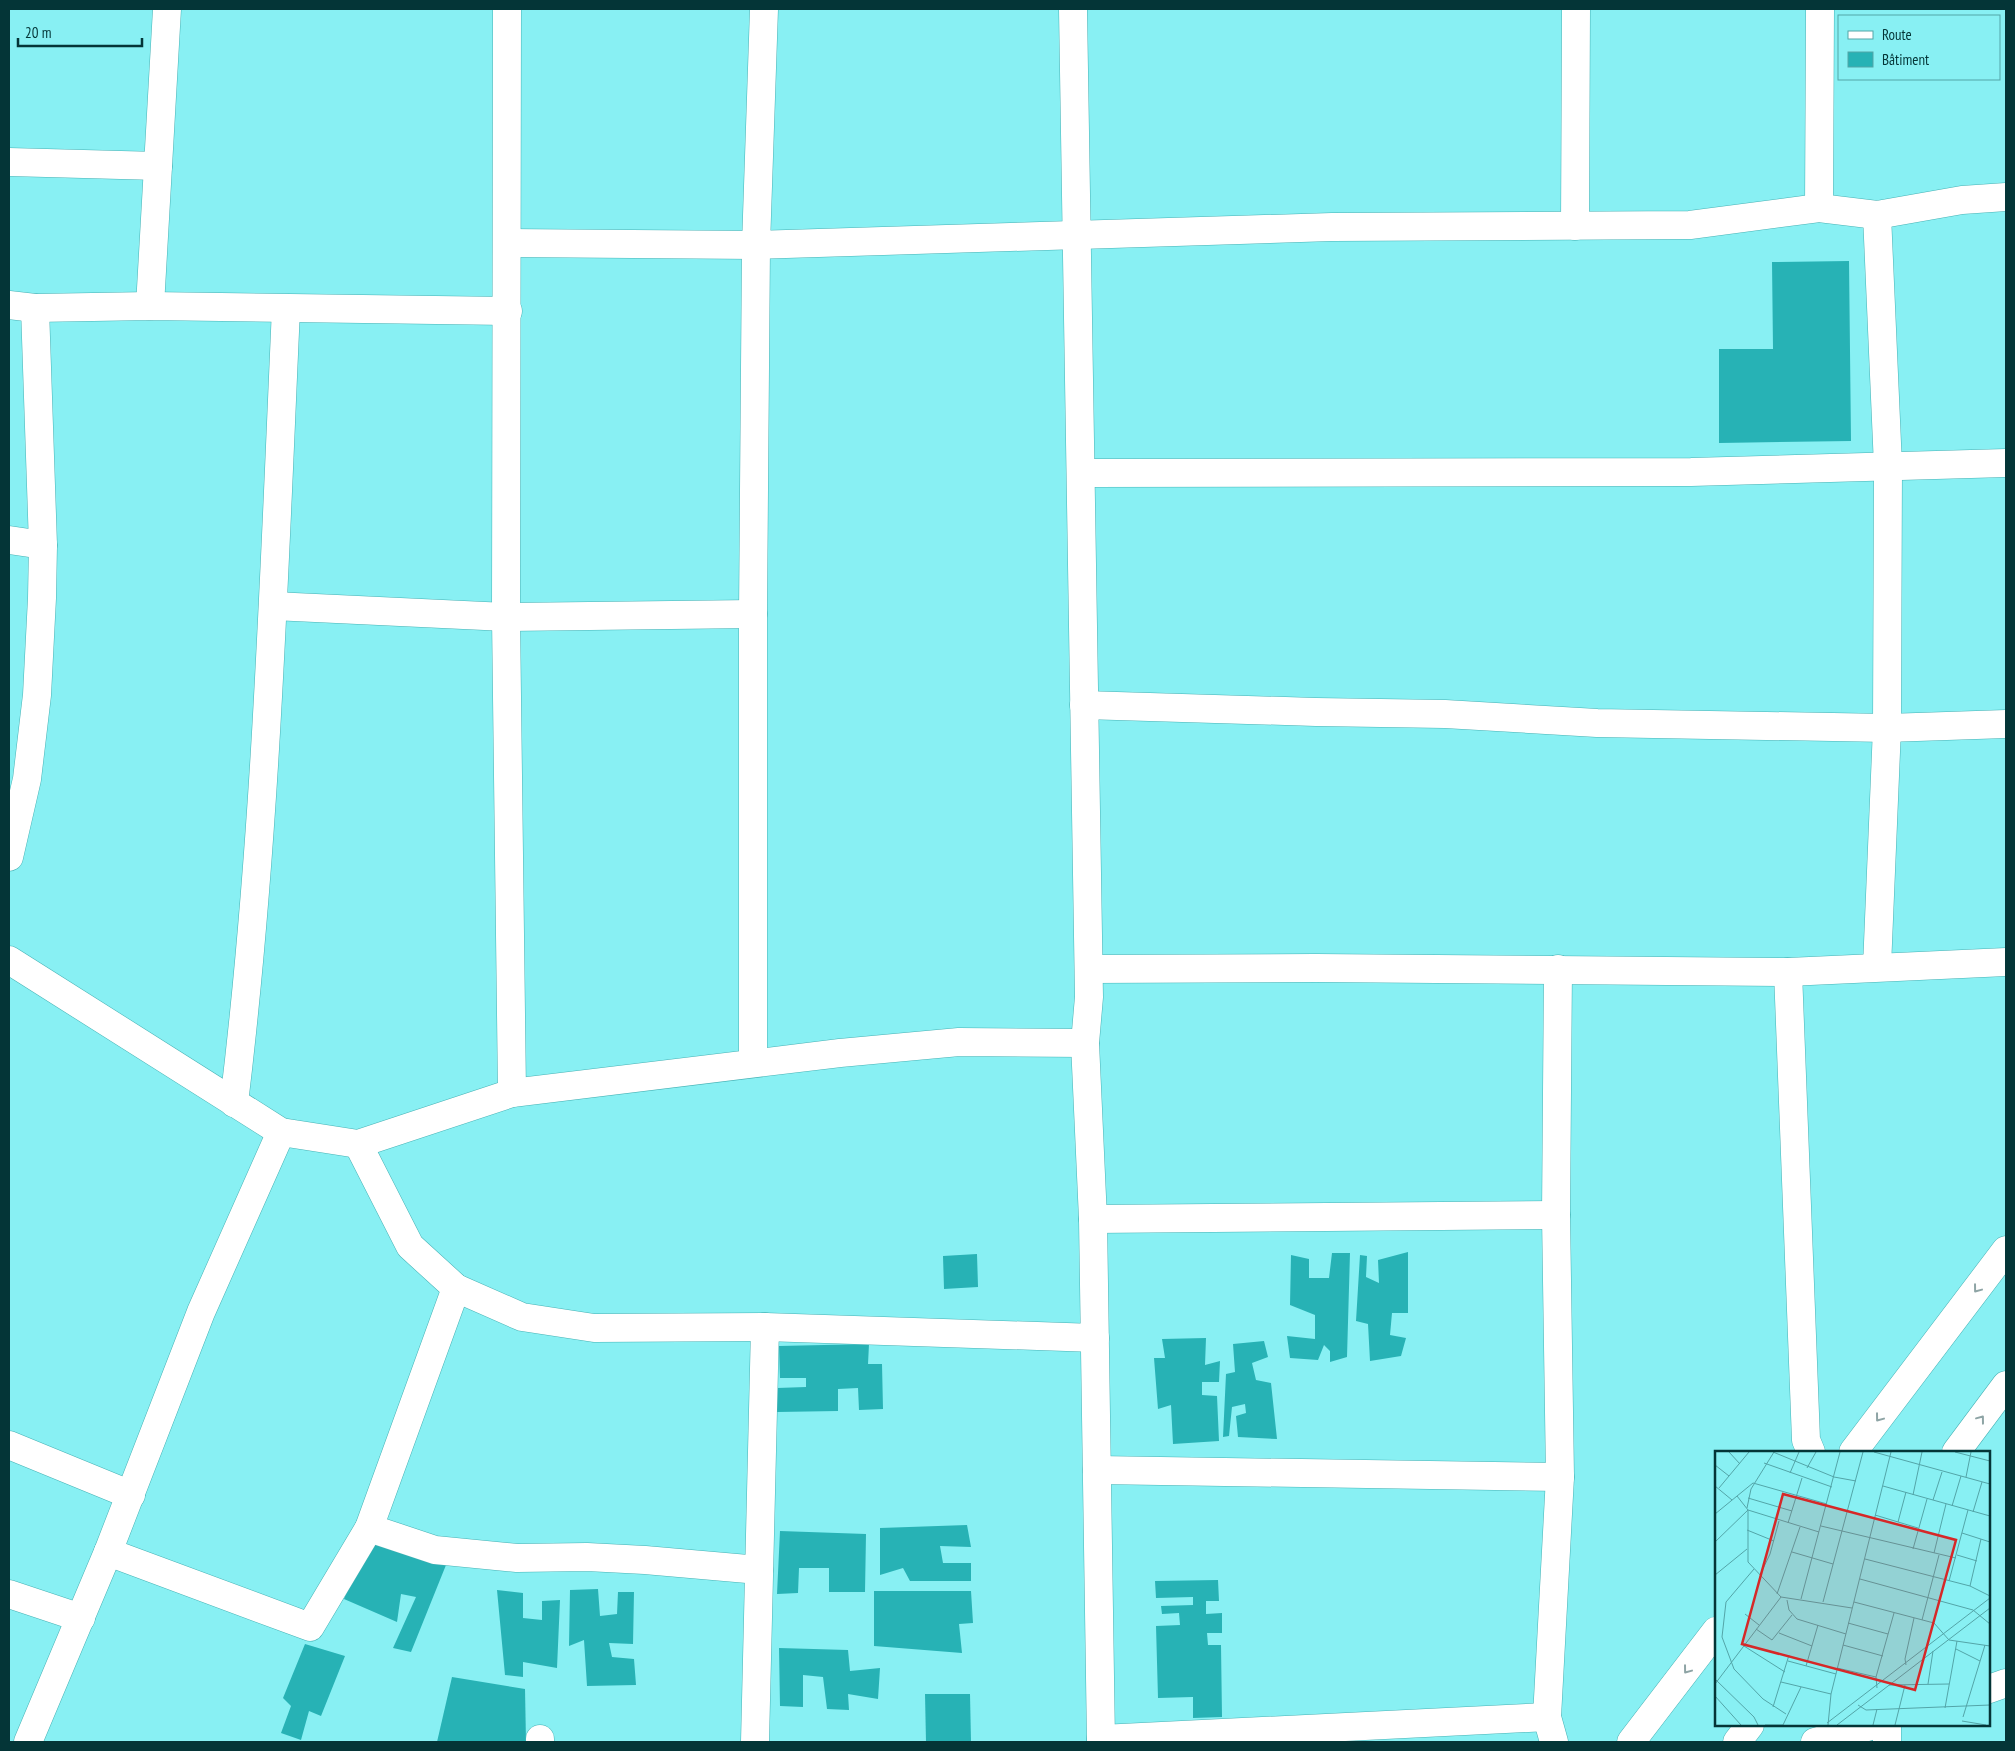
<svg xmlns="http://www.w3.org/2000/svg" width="2015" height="1751" font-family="'PT Sans Narrow',sans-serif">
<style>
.building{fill:#27b2b5}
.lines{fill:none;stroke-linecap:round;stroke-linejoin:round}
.street-casing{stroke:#46b2b5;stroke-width:29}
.street{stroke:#fff;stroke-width:28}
.oneway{stroke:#8ea4a5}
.inset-road{fill:none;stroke:#53a5a8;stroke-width:1}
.view{fill:#d62828;fill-opacity:0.15;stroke:#d62828;stroke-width:2.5}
.inset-edge{fill:none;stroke:#043537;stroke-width:2.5}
</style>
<rect width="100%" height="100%" fill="#88f0f3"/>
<!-- building -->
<g class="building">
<polygon points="1849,261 1851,441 1719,443 1719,349 1773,349 1772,262"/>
<polygon points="1408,1252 1408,1313 1392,1313 1390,1335 1406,1338 1401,1356 1370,1361 1368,1324 1356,1321 1360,1255 1367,1256 1366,1277 1379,1283 1378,1260"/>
<polygon points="1332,1253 1350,1253 1347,1357 1330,1362 1330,1351 1324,1345 1318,1360 1290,1358 1287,1336 1315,1339 1315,1315 1290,1305 1291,1255 1309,1259 1309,1278 1329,1278"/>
<polygon points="977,1254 978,1287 944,1289 943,1256"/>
<polygon points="1206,1338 1205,1365 1220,1361 1219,1382 1202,1382 1202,1395 1217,1396 1219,1441 1173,1444 1171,1405 1158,1409 1154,1358 1165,1358 1162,1339"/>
<polygon points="1264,1341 1268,1357 1252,1363 1256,1380 1271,1383 1277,1439 1238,1437 1236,1416 1246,1413 1245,1404 1232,1407 1229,1436 1223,1437 1226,1374 1235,1372 1233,1344"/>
<polygon points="869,1344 868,1364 882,1364 883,1409 859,1410 858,1388 838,1389 838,1411 777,1412 777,1388 806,1387 806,1378 780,1378 779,1346"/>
<polygon points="967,1525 971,1547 940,1546 943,1563 971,1563 971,1581 910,1581 903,1568 880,1575 880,1528"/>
<polygon points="780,1531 866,1534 865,1592 829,1592 829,1568 799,1568 798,1593 777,1594"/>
<polygon points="366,1542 446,1565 411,1652 393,1648 416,1597 401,1594 397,1622 344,1599"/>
<polygon points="1218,1580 1219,1601 1206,1601 1206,1614 1222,1613 1222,1633 1207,1633 1208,1645 1221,1645 1222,1717 1193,1718 1193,1697 1158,1698 1156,1626 1180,1625 1179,1613 1162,1614 1161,1606 1193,1605 1193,1597 1156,1598 1155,1581"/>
<polygon points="598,1589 600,1616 617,1614 618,1592 634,1592 633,1644 609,1643 612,1657 634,1659 636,1685 587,1686 584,1640 569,1646 570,1590"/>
<polygon points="497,1590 523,1593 523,1618 542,1620 542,1601 560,1600 557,1668 523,1662 523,1677 505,1675"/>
<polygon points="874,1591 971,1591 973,1623 959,1624 962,1653 874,1646"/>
<polygon points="305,1644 345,1656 321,1716 309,1711 301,1740 281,1733 291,1706 283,1698"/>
<polygon points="779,1648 848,1650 850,1671 880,1668 878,1699 848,1694 849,1710 827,1709 823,1677 803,1675 803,1707 780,1706"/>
<polygon points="452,1677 525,1689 526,1742 437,1742"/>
<polygon points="925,1694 970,1694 971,1742 926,1742"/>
</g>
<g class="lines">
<!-- street casing -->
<g class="street-casing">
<g id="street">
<polyline points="507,9 506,617 512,1093"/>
<polyline points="1073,9 1089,997 1085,1043 1093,1219 1101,1742"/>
<polyline points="9,162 158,166"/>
<polyline points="1819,208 1820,9"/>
<polyline points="1877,215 1888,466 1887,728 1877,967"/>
<polyline points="1575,226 1576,9"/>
<polyline points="508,243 756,245 1332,227 1690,225 1819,208 1877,215 1962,200 2006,197"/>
<polyline points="9,305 35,308 150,306 508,311"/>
<polyline points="150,306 167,9"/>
<polyline points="1081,473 1691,472 2006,463"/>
<polyline points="9,540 43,545"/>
<polyline points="273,606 506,617 753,614"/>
<polyline points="1084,705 1316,712 1445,714 1597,723 1887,728 2006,724"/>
<polyline points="9,857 27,779 37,695 42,598 43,545 35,308"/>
<polyline points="9,960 281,1132 358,1144 512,1093 840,1053 959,1042 1085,1043"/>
<polyline points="1089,969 1316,968 1788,972 2006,962"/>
<polyline points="1788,972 1806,1440 1811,1452"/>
<polyline points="753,1063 753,614 756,245 764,9"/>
<path d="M234 1103C266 840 274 574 286 309"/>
<polyline points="358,1144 410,1246 456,1288 522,1317 594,1328 765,1327 1095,1338"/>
<polyline points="1093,1219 1556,1215"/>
<polyline points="9,1445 131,1495"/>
<polyline points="1853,1452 2006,1250"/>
<polyline points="1956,1452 2006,1385"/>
<polyline points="1097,1470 1560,1477"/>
<polyline points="369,1528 435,1550 517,1558 587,1557 645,1560 759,1570"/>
<polyline points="108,1552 310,1627 369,1528 456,1288"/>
<polyline points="9,1594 81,1618"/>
<polyline points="1989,1689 2006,1683"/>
<polyline points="1887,1725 1887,1742"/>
<polyline points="540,1739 540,1742"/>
<polyline points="1101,1739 1547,1717"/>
<polyline points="28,1742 108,1552 201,1312 281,1132"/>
<polyline points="755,1742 765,1327"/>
<polyline points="1554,1742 1547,1717 1560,1477 1556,1215 1558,969"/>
<polyline points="1631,1742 1716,1631"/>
<polyline points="1737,1742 1750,1725"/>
<polyline points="1815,1742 1874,1725"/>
</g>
</g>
<!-- street -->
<use href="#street" class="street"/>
</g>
<!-- one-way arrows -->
<defs><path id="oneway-chevron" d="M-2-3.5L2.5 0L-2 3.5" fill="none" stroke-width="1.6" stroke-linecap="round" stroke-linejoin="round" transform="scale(1.25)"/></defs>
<g class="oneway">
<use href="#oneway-chevron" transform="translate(1977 1289) rotate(127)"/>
<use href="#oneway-chevron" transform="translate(1879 1418) rotate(127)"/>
<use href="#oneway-chevron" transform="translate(1981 1419) rotate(-53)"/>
<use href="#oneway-chevron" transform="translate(1687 1670) rotate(127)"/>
</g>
<!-- overview -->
<g transform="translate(1715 1451)">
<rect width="275" height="275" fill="#88f0f3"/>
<path class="inset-road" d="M14 1 25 13M58 1 119 26 141 30M159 1 275 33M240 1 275 10M49 12 117 36M0 14 14 25M92 17 101 1M75 22 84 1M251 26 256 1M0 35 17 49M168 35 275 65M4 37 34 1M198 44 207 1M22 45 33 59V111L66 146 137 157M33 47 77 60M218 49 227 21M237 55 246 25M32 57 36 38 59 1M33 59 104 81M258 61 267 31M0 63 38 32 112 53M160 64 203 77M183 71 191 41M73 72 87 27M106 75 241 107M32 79 59 90M247 82 275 91M0 91 33 59M198 98 212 48M77 101 118 113M219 102 231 53M242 104 262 110M150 108 255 135 275 145M39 118 11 151 7 186 19 218 48 248 71 263M0 124 32 98M45 124 55 103 64 70M145 128 258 159 275 173M234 130 253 59M255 135 266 88M62 143 85 76M86 148 125 1M72 149 74 159 82 168 131 183M108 151 148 1M139 151 219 172 234 189 275 195M30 163 44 174M207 169 224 104M133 172 173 183M41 178 57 189 77 164M64 182 97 195M128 194 168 205M29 195 70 221M241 198 265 210M73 210 121 223M191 214 190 208 199 167M91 215 103 174M122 217 161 226M1 229 39 266 43 274M66 231 116 243M0 233 66 146M213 233 218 200M174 234 234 233M162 237 161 226 179 162M0 245 26 274M143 254 151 259 275 254M58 256 74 204M230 257 242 190M248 266 270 194M247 270 271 274M112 272 275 147M50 274H68M68 274 86 236M113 274 116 243 176 1M122 274 275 157M158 274 162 258M180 274 190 234"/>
<path class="view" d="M68 43 241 89 200 239 27 193Z"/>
<rect width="275" height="275" class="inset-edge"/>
</g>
<!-- border -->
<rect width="2015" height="1751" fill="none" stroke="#043537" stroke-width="20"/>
<!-- legend -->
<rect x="1838" y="15" width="162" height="65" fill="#88f0f3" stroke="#53a5a8"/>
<rect x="1848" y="31" width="25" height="8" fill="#ffffff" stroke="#53a5a8"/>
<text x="1882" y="40" font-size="15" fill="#043537">Route</text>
<rect x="1848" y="52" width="25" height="15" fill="#27b2b5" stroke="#53a5a8"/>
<text x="1882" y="65" font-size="15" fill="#043537">Bâtiment</text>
<!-- scale -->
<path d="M18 38v8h124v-8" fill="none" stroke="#043537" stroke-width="2.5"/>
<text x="25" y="38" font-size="15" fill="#043537" stroke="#88f0f3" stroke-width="4" paint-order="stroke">20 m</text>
</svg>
